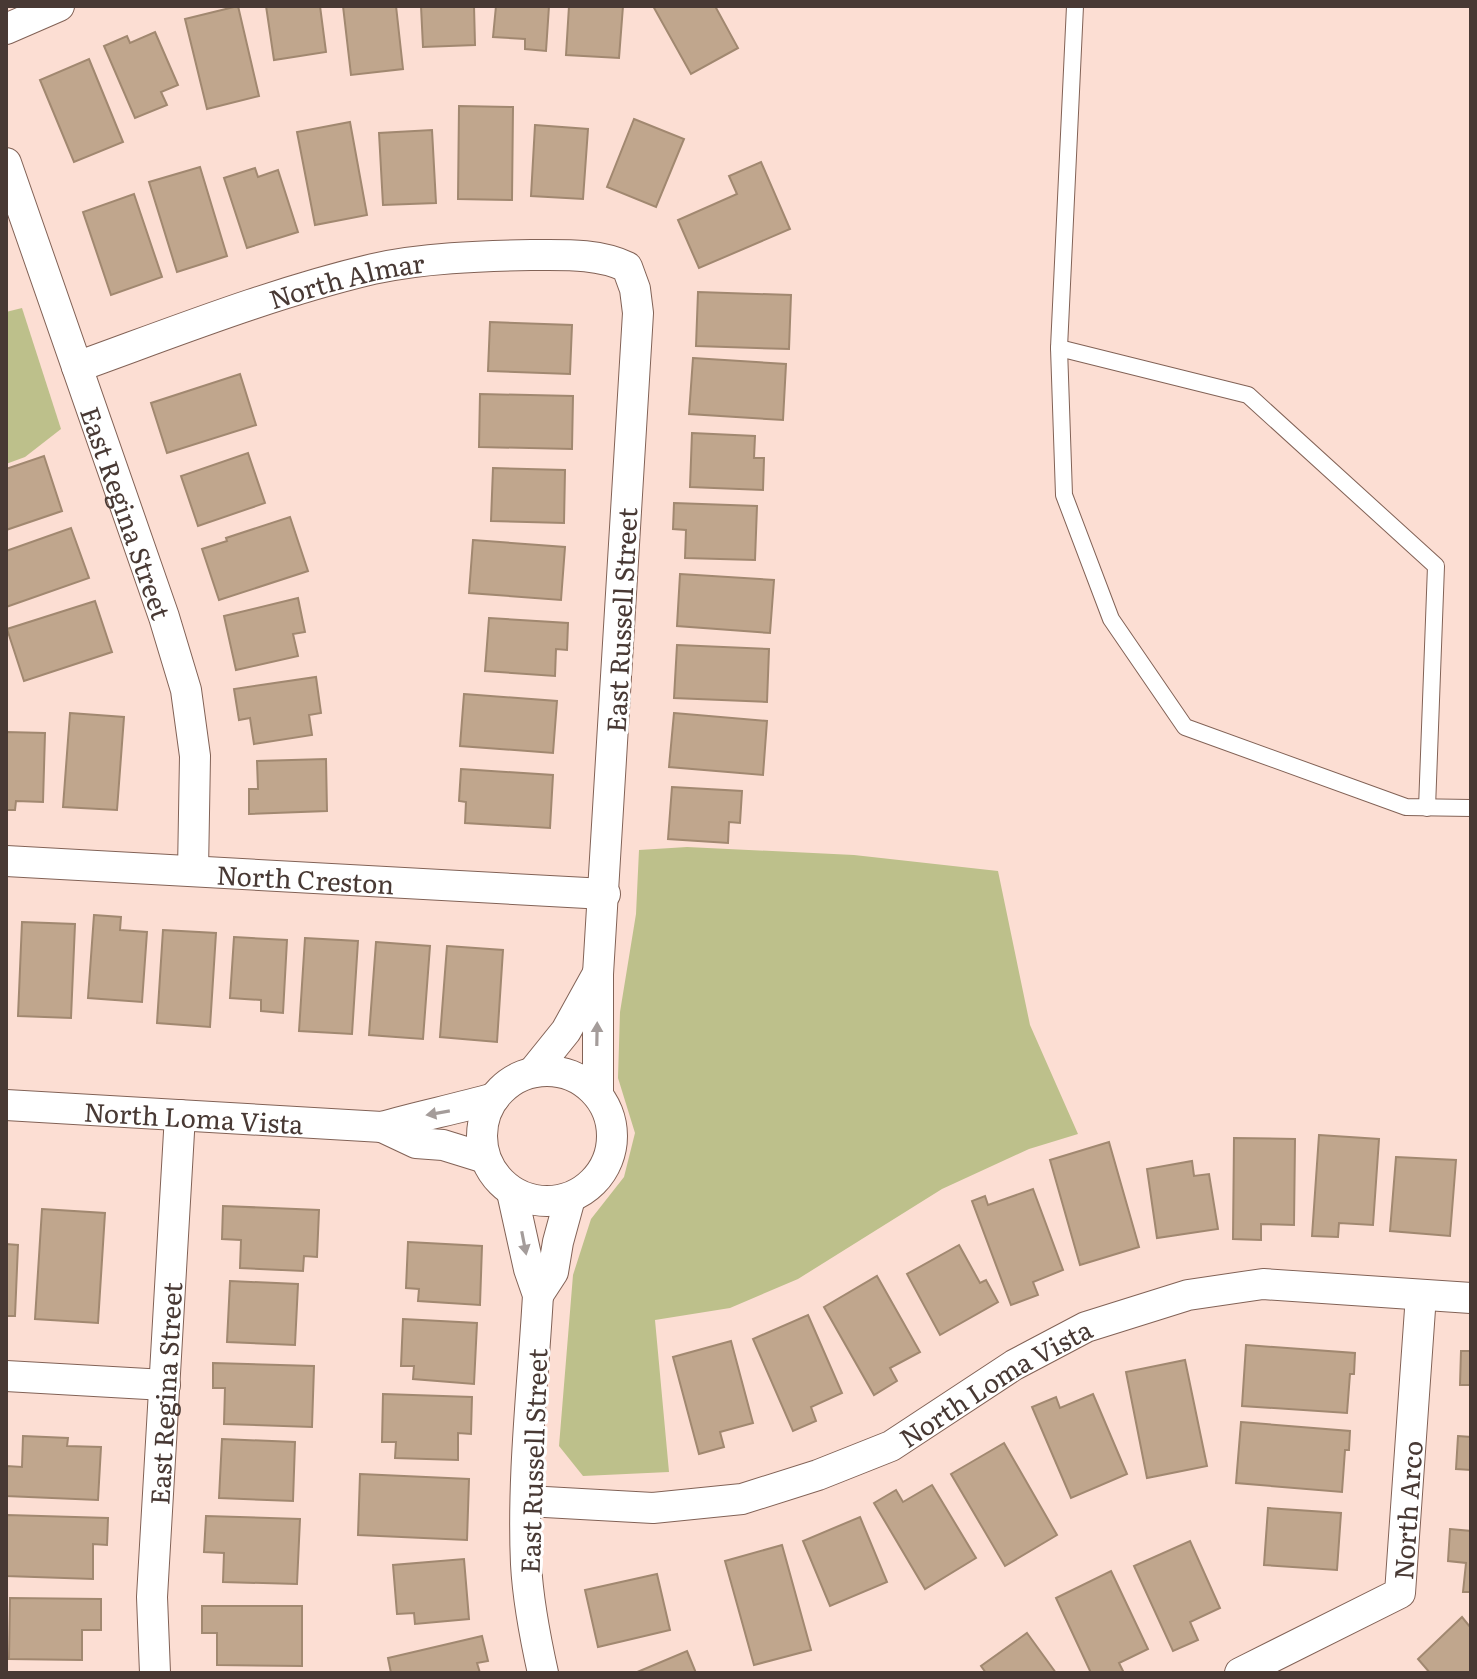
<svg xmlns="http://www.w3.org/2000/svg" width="1477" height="1679" font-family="Literata,serif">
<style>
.green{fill:#bdc08b}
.building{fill:#c0a68d;stroke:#a18870;stroke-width:2}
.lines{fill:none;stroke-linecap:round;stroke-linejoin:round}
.lane-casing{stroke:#826256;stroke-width:18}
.street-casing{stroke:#826256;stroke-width:32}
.lane{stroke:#fff;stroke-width:16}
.street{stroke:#fff;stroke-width:30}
.oneway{fill:#a49c9a}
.labels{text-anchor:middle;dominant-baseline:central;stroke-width:6;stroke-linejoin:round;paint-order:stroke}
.street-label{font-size:26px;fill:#483934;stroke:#fff}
</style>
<rect width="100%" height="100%" fill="#fcded3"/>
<!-- green -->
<g class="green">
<polygon points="22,308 61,429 25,457 6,464 6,312"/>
<polygon points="687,847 854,855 998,871 1030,1025 1078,1134 1029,1149 942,1189 798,1279 730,1308 655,1320 669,1472 583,1476 559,1446 573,1275 591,1219 624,1177 635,1133 618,1078 620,1012 636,914 639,850"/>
</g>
<!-- building -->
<g class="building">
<polygon points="238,6 259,96 207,109 185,19"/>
<polygon points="266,6 320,6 326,52 274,60"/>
<polygon points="343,6 396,6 403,69 351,75"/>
<polygon points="421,6 474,6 475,45 423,47"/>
<polygon points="496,6 549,6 546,51 525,49 525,39 493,37"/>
<polygon points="569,6 623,6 619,58 566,55"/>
<polygon points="653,6 715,6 738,48 691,74"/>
<polygon points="155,32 178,85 161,92 167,105 135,118 104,46 127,36 130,43"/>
<polygon points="89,59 123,142 74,162 40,80"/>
<polygon points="459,106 513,107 512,200 458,199"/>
<polygon points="634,119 684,139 656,207 607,187"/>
<polygon points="350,122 367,215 315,225 297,132"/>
<polygon points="535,125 588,129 583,199 531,196"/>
<polygon points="432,130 436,203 383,205 379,133"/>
<polygon points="761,162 790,229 699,268 678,220 737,194 729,176"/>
<polygon points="200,167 227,256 177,272 149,182"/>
<polygon points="255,168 258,177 278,170 298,232 247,248 224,178"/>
<polygon points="134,194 162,277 111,295 83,212"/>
<polygon points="698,292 791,295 789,349 696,346"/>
<polygon points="490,322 572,325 570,374 488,371"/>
<polygon points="693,358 786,364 783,420 689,414"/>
<polygon points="240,374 256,425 167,453 151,403"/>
<polygon points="480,394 573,396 572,449 479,447"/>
<polygon points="692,433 755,436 754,458 764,458 763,490 690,487"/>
<polygon points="248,453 265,503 198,526 181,476"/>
<polygon points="44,456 62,511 6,530 6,469"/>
<polygon points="493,468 565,470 564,523 491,521"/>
<polygon points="674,503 757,506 755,560 685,558 686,530 673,529"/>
<polygon points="290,517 308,571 219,600 202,549 227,541 226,538"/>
<polygon points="71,528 89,578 6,607 6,551"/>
<polygon points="473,540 565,547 561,600 469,593"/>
<polygon points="680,574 774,580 770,633 677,626"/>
<polygon points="298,598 305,632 293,634 298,656 236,670 224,616"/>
<polygon points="95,601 112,652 24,681 7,629"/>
<polygon points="489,618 568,623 567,650 556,649 555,676 485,671"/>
<polygon points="677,645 769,649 767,702 674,698"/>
<polygon points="316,677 321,713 309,715 312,735 254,744 250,718 239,720 234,689"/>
<polygon points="464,694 557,701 553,753 460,746"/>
<polygon points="70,713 124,717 117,810 63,807"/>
<polygon points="674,713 767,721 763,775 669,767"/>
<polygon points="6,732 45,733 43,802 16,801 15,810 6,810"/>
<polygon points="326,759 327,811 249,814 249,789 258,789 257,761"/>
<polygon points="461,769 553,775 550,828 465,823 466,802 459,801"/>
<polygon points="672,787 742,791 740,823 729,822 728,843 668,839"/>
<polygon points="94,915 121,917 120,930 147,932 142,1002 88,998"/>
<polygon points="22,922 75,924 71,1018 18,1016"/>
<polygon points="163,930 216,933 210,1027 157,1023"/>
<polygon points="234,937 287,940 283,1013 261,1011 261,1000 230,998"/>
<polygon points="305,938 358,941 352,1034 299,1031"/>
<polygon points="376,942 430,946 423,1039 369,1035"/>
<polygon points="447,946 503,950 497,1042 440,1037"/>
<polygon points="1319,1135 1379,1139 1373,1225 1339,1223 1338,1237 1312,1236"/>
<polygon points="1234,1138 1295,1139 1294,1225 1261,1224 1261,1240 1233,1239"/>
<polygon points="1109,1142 1139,1247 1080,1265 1050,1160"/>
<polygon points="1396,1157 1456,1160 1450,1236 1390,1231"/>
<polygon points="1192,1161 1194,1176 1209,1174 1218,1229 1157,1238 1147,1169"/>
<polygon points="1033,1189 1063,1270 1033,1282 1038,1295 1011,1305 972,1201 985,1196 988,1205"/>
<polygon points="223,1206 319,1210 317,1257 304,1256 303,1271 240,1268 241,1240 222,1239"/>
<polygon points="42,1209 105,1213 98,1323 35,1319"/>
<polygon points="408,1242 482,1246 480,1305 418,1301 419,1289 406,1288"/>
<polygon points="6,1244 18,1245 15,1316 6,1316"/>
<polygon points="959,1245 980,1283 986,1280 998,1302 940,1335 907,1274"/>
<polygon points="877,1276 920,1352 890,1368 897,1381 874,1395 824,1307"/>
<polygon points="230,1281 298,1284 295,1345 227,1342"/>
<polygon points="808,1315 842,1393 811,1407 816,1421 793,1431 753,1339"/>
<polygon points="403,1319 477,1323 474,1384 413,1379 414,1366 401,1366"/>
<polygon points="731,1341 753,1423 720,1432 724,1447 699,1454 673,1357"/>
<polygon points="1246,1345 1355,1353 1354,1374 1350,1374 1347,1413 1242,1406"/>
<polygon points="1461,1351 1471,1351 1471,1385 1460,1385"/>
<polygon points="1185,1360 1207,1466 1147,1478 1126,1372"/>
<polygon points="213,1363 314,1366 312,1427 224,1424 225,1388 213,1388"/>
<polygon points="383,1394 472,1397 471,1434 458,1433 458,1460 395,1458 396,1442 382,1442"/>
<polygon points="1093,1394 1127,1474 1071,1498 1032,1407 1056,1397 1060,1408"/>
<polygon points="1241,1422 1350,1431 1349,1450 1345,1450 1342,1492 1236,1483"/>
<polygon points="23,1436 68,1438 67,1446 101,1447 98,1500 6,1496 7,1466 22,1467"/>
<polygon points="1458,1436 1471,1437 1471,1470 1456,1469"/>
<polygon points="222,1439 295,1442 293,1501 219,1498"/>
<polygon points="1004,1443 1057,1535 1005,1566 951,1474"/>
<polygon points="360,1474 469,1479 467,1540 358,1535"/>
<polygon points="932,1485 976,1558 925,1589 874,1503 896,1490 903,1502"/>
<polygon points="1268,1508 1341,1513 1337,1570 1264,1565"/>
<polygon points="7,1515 108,1518 107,1545 93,1544 93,1579 6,1576"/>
<polygon points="206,1516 300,1519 297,1584 223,1582 224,1553 204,1552"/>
<polygon points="860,1517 887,1582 830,1606 803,1541"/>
<polygon points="1450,1529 1471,1531 1471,1592 1463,1592 1466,1563 1448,1561"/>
<polygon points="1190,1541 1220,1608 1190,1622 1198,1640 1173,1651 1134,1566"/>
<polygon points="782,1545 811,1650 754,1665 725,1561"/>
<polygon points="464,1559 469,1619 415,1624 414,1613 397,1614 393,1565"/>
<polygon points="1111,1571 1148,1649 1119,1663 1124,1673 1091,1673 1056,1598"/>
<polygon points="657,1574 670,1630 598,1647 585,1590"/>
<polygon points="10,1598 101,1599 101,1630 82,1630 82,1660 9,1659"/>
<polygon points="202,1606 302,1606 302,1666 217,1665 217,1633 202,1633"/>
<polygon points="1462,1617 1471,1628 1471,1673 1430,1673 1418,1659"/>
<polygon points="1027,1633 1056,1673 986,1673 981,1666"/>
<polygon points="482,1636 488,1661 477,1663 480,1673 391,1673 388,1658"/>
<polygon points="687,1651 696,1673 635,1673"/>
</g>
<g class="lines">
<!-- lane casing -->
<g class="lane-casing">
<g id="lane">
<polyline points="1075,6 1059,348 1064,495 1111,619 1185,727 1406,807 1471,808"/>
<polyline points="1059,348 1248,395 1436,566 1427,808"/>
</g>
</g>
<!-- street casing -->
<g class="street-casing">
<g id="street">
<polyline points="6,29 59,6"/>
<path id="s1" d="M6 163 164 617 186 690 195 756 193 871"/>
<path id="s2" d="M77 367C174 332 272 293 373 269 422 258 480 256 531 255 563 255 598 253 627 267L635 289 638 313 598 974V1095"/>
<path id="s3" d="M6 861 605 894"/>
<circle cx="547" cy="1136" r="65"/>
<polyline points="533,1072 566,1031 597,975"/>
<path id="s4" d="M6 1105 382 1127C419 1116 457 1109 494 1098"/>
<polyline points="382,1127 416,1143 443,1145 485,1158"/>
<path d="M512 1192 529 1269 538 1295C533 1384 522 1475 526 1564 528 1601 535 1637 543 1673"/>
<polyline points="538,1295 553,1272 558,1242 570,1198"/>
<polyline points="6,1376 165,1385"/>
<path id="s5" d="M527 1501 653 1508 742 1499 818 1475 891 1446 1014 1365 1086 1327 1188 1295 1263 1284 1471 1298"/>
<path id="s6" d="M155 1673 152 1597 180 1115"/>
<path id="s7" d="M1240 1673 1400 1593 1421 1295"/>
</g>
</g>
<!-- lane -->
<use href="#lane" class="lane"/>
<!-- street -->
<use href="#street" class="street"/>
</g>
<!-- one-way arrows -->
<defs><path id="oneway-solid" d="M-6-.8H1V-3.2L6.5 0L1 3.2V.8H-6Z" transform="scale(2)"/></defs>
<g class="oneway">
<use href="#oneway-solid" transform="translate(597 1034) rotate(-89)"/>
<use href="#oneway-solid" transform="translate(438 1113) rotate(170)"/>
<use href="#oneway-solid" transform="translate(524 1243) rotate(79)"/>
</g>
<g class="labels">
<!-- street labels -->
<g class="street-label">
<text stroke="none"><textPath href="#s2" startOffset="284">North Almar</textPath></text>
<text stroke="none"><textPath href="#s1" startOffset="370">East Regina Street</textPath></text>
<text transform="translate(620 620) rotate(-87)">East Russell Street</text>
<text stroke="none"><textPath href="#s3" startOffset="300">North Creston</textPath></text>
<text stroke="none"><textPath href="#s4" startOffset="188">North Loma Vista</textPath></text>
<text stroke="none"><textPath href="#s5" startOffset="496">North Loma Vista</textPath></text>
<text stroke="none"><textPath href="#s6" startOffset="280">East Regina Street</textPath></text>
<text transform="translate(532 1461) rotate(-88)">East Russell Street</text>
<text stroke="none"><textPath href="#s7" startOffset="262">North Arco</textPath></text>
</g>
</g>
<!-- border -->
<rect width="1477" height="1679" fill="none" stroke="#483934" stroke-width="16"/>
</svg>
